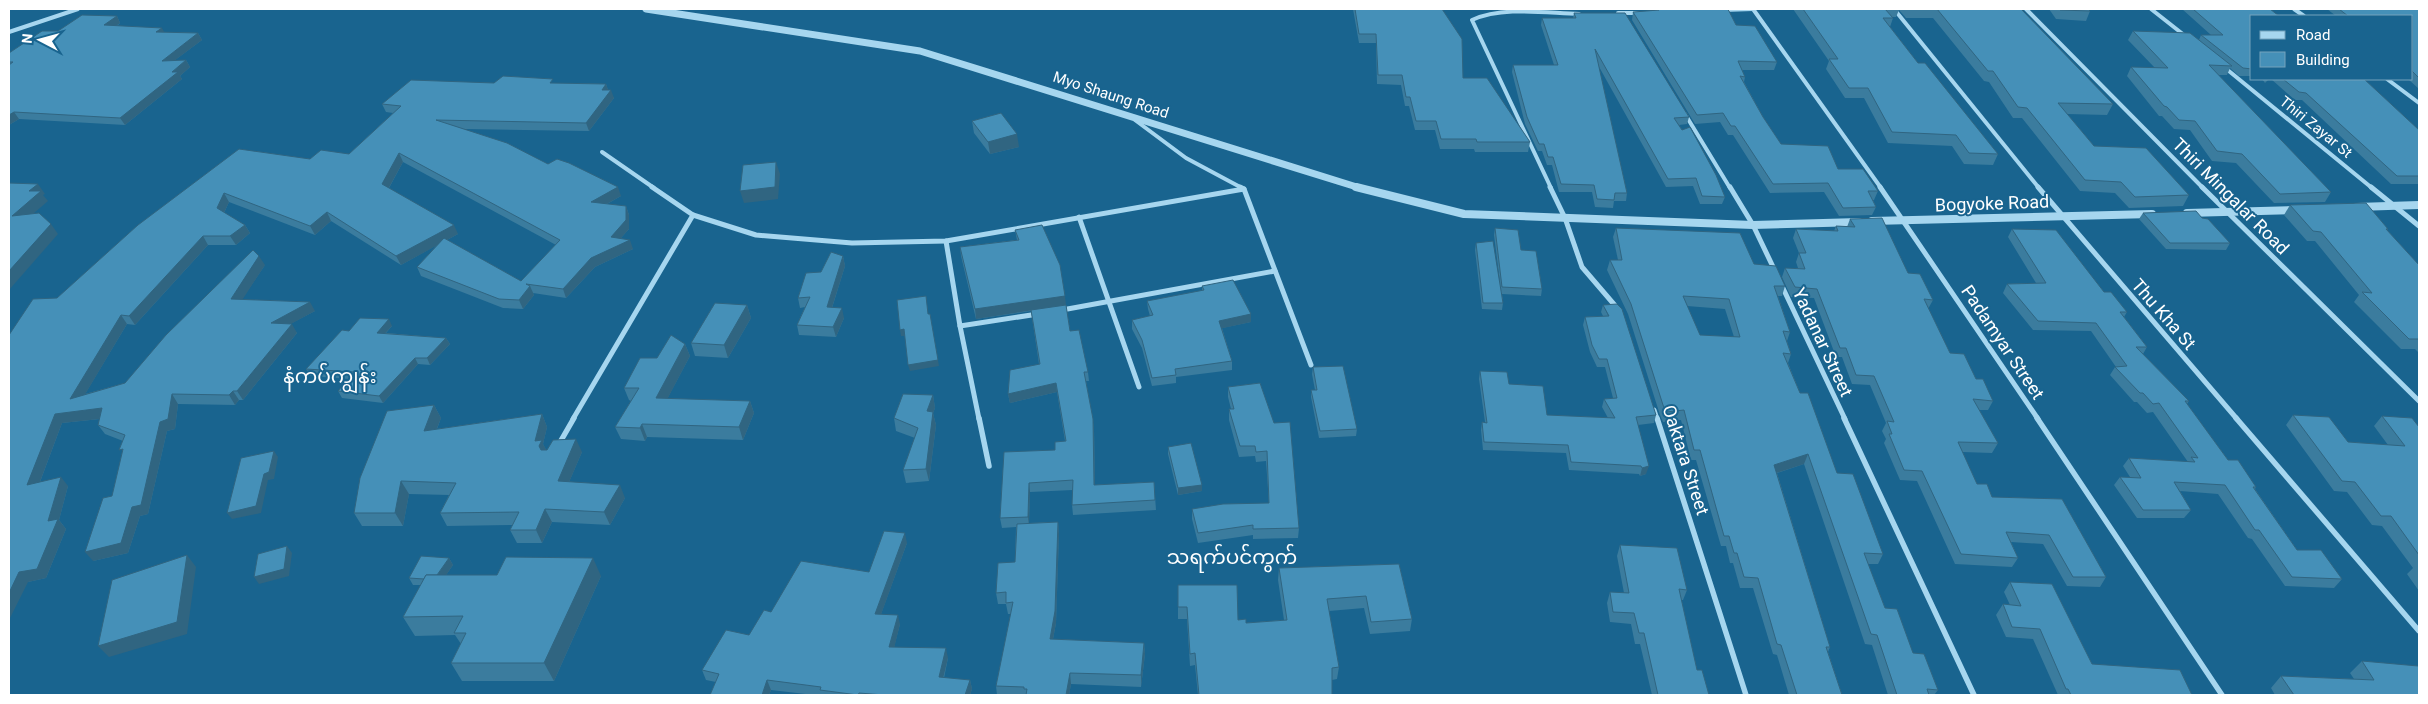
<svg xmlns="http://www.w3.org/2000/svg" width="2428" height="704" font-family="Roboto,'Noto Sans Myanmar',sans-serif">
<style>
.lines{fill:none;stroke-linecap:round;stroke-linejoin:round}
.minor-far2{stroke:#a6d6ef;stroke-width:4}
.minor-far1{stroke:#a6d6ef;stroke-width:5}
.minor{stroke:#a6d6ef;stroke-width:5.5}
.tertiary-far1{stroke:#a6d6ef;stroke-width:7}
.tertiary{stroke:#a6d6ef;stroke-width:8}
.wall{fill:#3b7c9e;fill-rule:evenodd}
.shaded-wall{fill:#306581}
.building{fill:#4590b8;stroke:#306581;fill-rule:evenodd}
.labels{text-anchor:middle;dominant-baseline:central;stroke-width:4;stroke-linejoin:round;paint-order:stroke}
.far-street-label{font-size:15px;fill:#fff;stroke:#19648f}
.street-label{font-size:18px;fill:#fff;stroke:#19648f}
.quarter-label{font-size:20px;fill:#fff;stroke:#19648f}
</style>
<rect width="100%" height="100%" fill="#19648f"/>
<g class="lines">
<!-- minor-far2 -->
<g class="minor-far2">
<polyline points="1753,9 1881,188"/>
<polyline points="1894,9 2039,188"/>
<polyline points="2026,9 2203,188"/>
<polyline points="2151,9 2184,35"/>
<polyline points="2294,9 2304,16"/>
<polyline points="1723,10 1753,9"/>
<polyline points="1618,13 1639,13"/>
<polyline points="9,32 78,9"/>
<polyline points="2224,67 2372,188"/>
<polyline points="2387,79 2419,103"/>
<polyline points="1685,114 1730,188"/>
<polyline points="1135,120 1186,158 1242,188"/>
<polyline points="602,152 654,188"/>
<path d="M1551 188 1472 20C1503 6 1545 13 1579 14"/>
</g>
<!-- minor-far1 -->
<g class="minor-far1">
<polyline points="652,187 693,215 756,235 852,243 946,241 1244,189"/>
<polyline points="1240,187 1244,189 1311,365"/>
<polyline points="1550,187 1565,218 1582,267 1618,309"/>
<polyline points="1730,187 1753,225 1775,271"/>
<polyline points="1880,187 2038,419"/>
<polyline points="2038,187 2237,419"/>
<polyline points="2202,187 2419,401"/>
<polyline points="2371,187 2419,226"/>
<polyline points="1079,217 1139,387"/>
<polyline points="946,241 960,326 979,419"/>
<polyline points="1781,284 1845,419"/>
<polyline points="1062,310 1275,271"/>
<polyline points="960,326 1038,314"/>
<polyline points="1654,410 1657,419"/>
<polyline points="573,419 693,215"/>
</g>
<!-- minor -->
<g class="minor">
<polyline points="979,418 989,466"/>
<polyline points="1657,418 1746,695"/>
<polyline points="1844,418 1974,695"/>
<polyline points="2037,418 2222,695"/>
<polyline points="2236,418 2419,631"/>
<polyline points="559,444 574,418"/>
</g>
<!-- tertiary-far1 -->
<polyline class="tertiary-far1" points="646,9 920,51 1360,188"/>
<!-- tertiary -->
<g class="tertiary">
<polyline points="1356,187 1464,214 1753,225 1859,222"/>
<polyline points="2357,207 2419,205"/>
<polyline points="2187,213 2299,210"/>
<polyline points="1872,221 2152,214"/>
</g>
</g>
<!-- wall -->
<g class="wall">
<polygon points="1353,9 1442,9 1463,78 1530,142 1528,152 1475,152 1474,149 1440,149 1435,130 1415,130 1409,106 1405,106 1401,85 1377,84 1376,43 1359,43"/>
<polygon points="1656,9 1727,9 1736,25 1777,62 1774,70 1742,70 1745,77 1744,82 1763,117 1781,144 1838,169 1878,191 1874,200 1873,200 1876,207 1872,215 1839,216 1824,192 1770,193 1733,135 1728,135 1720,122 1695,124 1632,20 1633,12 1655,11"/>
<polygon points="1793,9 2021,9 2113,104 2107,115 2067,114 2094,146 2189,195 2183,206 2129,208 2115,193 2080,191 2022,118 2013,118 1989,82 1984,81 1933,18 1906,18 1899,10 1896,17 1892,17 1893,18 1890,27 1918,63 1998,154 1993,165 1964,164 1952,146 1888,143 1864,98 1845,98 1826,69 1829,61"/>
<polygon points="2049,9 2088,9 2090,11 2086,21 2056,19"/>
<polygon points="2182,9 2270,9 2252,16 2252,76 2239,76 2230,68 2227,75 2218,75 2331,192 2325,202 2274,203 2236,163 2212,161 2190,130 2174,129 2162,116 2159,116 2127,76 2131,67 2155,68 2128,40 2133,31 2199,40 2201,35 2211,35"/>
<polygon points="2327,9 2419,9 2419,89 2408,79 2412,79 2412,16 2336,16"/>
<polygon points="1574,13 1689,117 1687,124 1679,125 1725,197 1722,204 1700,204 1693,186 1666,187 1598,65 1627,193 1626,201 1614,201 1613,208 1595,207 1592,192 1559,192 1552,165 1547,165 1542,151 1538,151 1525,124 1512,72 1513,65 1554,65 1541,25 1542,18 1573,18"/>
<polygon points="117,16 120,23 117,26 165,32 198,33 202,40 175,60 186,60 190,67 180,76 182,79 125,125 19,119 9,125 9,53 58,31"/>
<polygon points="2262,79 2269,79 2265,83"/>
<polygon points="2271,79 2364,79 2419,130 2419,184 2391,184 2302,100 2295,100"/>
<path d="M494 83H555L606 84 608 90 614 98 589 131 464 129 548 164 621 196 607 204 626 206 629 215V229L620 239 633 249 595 267 566 298 533 293 534 295 523 309 503 308 421 276 417 267 437 245 401 265 331 221 315 235 229 202 224 213 245 225 250 233 236 245H208L135 325 127 324 85 394 125 383 265 265 242 299 315 311 290 324 297 333 243 400H239L235 405 178 404 175 429 167 431 148 514 140 516 128 553 93 561 112 496 122 454 123 441 105 434 98 425 100 419 62 423 40 482 68 486 59 520 66 529 46 578 28 582 57 298 138 225 310 159 349 154 393 113 386 112 382 104ZM403 162 556 245 521 281 447 240 458 234 389 188Z"/>
<polygon points="972,121 1019,147 990,154 974,133"/>
<polygon points="2290,205 2388,229 2387,230 2419,265 2419,353 2415,349 2401,349 2354,302 2359,295 2315,241 2307,241 2284,215"/>
<polygon points="2143,213 2202,218 2230,243 2226,250 2166,249 2139,219"/>
<polygon points="1850,219 1908,273 1933,300 1928,309 1950,353 1976,379 1993,401 1988,410 1979,410 1998,443 1992,453 1962,452 1977,484 1992,497 2062,499 2106,577 2100,587 2067,586 2043,544 2011,542 2018,558 2012,567 1955,564 1917,481 1900,480 1884,443 1886,439 1882,431 1886,423 1870,385 1852,384 1842,357 1836,357 1814,298 1791,297 1782,277 1785,268 1798,268 1796,262 1799,253 1793,238 1796,229 1834,231 1836,226 1847,227"/>
<polygon points="1495,228 1521,250 1542,289 1541,296 1502,294 1503,303 1502,310 1482,309 1475,250 1476,243 1500,283 1494,235"/>
<path d="M1616 228 1754 264 1785 286 1782 296H1778L1790 332 1787 341 1791 354 1788 363 1800 393 1837 473 1883 554 1878 564H1868L1885 608 1913 653 1938 690 1934 695H1888L1872 645 1865 644 1804 464 1777 473 1830 647 1828 652 1842 695H1789L1777 655 1773 654 1753 588H1740L1733 563H1730L1726 546H1721L1696 460H1691L1681 420 1663 422 1660 415 1628 314 1607 270 1610 260H1618L1613 237ZM1687 306 1725 309 1734 337 1700 335Z"/>
<polygon points="2012,229 2104,292 2127,312 2124,317 2147,347 2143,354 2189,401 2187,404 2228,460 2256,487 2255,489 2297,550 2342,579 2334,588 2285,586 2252,539 2248,538 2218,494 2180,491 2191,510 2184,518 2137,518 2114,485 2120,477 2130,477 2123,466 2129,458 2188,462 2153,412 2147,413 2137,402 2134,402 2110,375 2115,367 2116,367 2091,331 2033,330 2003,293 2007,284 2036,283 2008,237"/>
<polygon points="1015,230 1066,305 1070,331 1088,372 1089,381 1086,381 1094,429 1095,485 1154,482 1156,510 1073,515 1072,505 1073,490 1030,492 1029,523 1058,522 1059,534 1056,623 1053,639 1144,643 1145,654 1141,687 1071,684 1069,695 997,695 996,686 1011,614 1008,614 1006,604 998,604 996,593 1015,562 1016,527 1002,528 1000,518 1055,450 1065,441 1057,392 1010,403 1008,394 1039,364 1031,311 976,319 961,256 960,247 1017,240"/>
<polygon points="843,256 845,266 832,308 844,318 836,337 799,335 797,325 805,307 800,308 798,298 821,272"/>
<polygon points="1202,286 1251,322 1222,328 1232,361 1232,370 1176,377 1176,383 1152,386 1142,348 1132,329 1132,320 1150,316 1148,309 1147,301 1202,291"/>
<polygon points="747,305 751,318 728,358 695,356 691,343"/>
<polygon points="1603,305 1656,415 1654,423 1638,425 1646,474 1640,476 1639,474 1569,470 1566,453 1483,450 1481,430 1482,422 1485,422 1479,379 1480,371 1509,384 1547,415 1608,418 1602,407 1604,399 1613,398 1605,367 1597,367 1590,352 1583,325 1585,317 1603,316 1601,312"/>
<polygon points="392,326 386,333 446,338 450,344 430,365 418,364 383,403 342,398 338,391 349,379 310,376 306,369 349,331"/>
<polygon points="685,344 690,356 667,399 750,401 754,413 743,440 647,437 645,441 621,439 615,427 631,401 629,400 624,388 657,358"/>
<polygon points="1313,367 1357,429 1356,436 1319,438 1311,397 1311,390 1315,390 1312,374"/>
<polygon points="1260,383 1299,528 1298,538 1253,539 1253,535 1198,543 1192,519 1192,509 1269,503 1266,461 1256,462 1255,456 1239,457 1229,420 1229,409 1231,409 1228,397 1228,387"/>
<polygon points="933,395 935,408 933,413 936,425 929,481 906,483 903,470 915,438 896,431 894,418"/>
<polygon points="434,405 441,418 437,429 542,414 547,427 543,444 546,450 582,452 569,482 625,498 610,525 552,522 542,543 517,543 510,530 513,525 447,526 440,513 449,495 409,494 403,526 362,526 354,513"/>
<polygon points="2293,415 2348,442 2388,445 2374,426 2382,416 2419,427 2419,591 2407,574 2413,568 2382,526 2372,525 2347,492 2334,491 2286,425"/>
<polygon points="1168,447 1202,491 1178,495 1168,454"/>
<polygon points="907,543 881,614 900,624 894,647 948,658 944,678 970,680 972,689 970,695 814,695 771,690 769,695 710,695 716,682 706,680 702,670 749,635 771,612 869,572"/>
<polygon points="1620,545 1687,590 1683,600 1681,600 1697,670 1709,695 1652,695 1640,644 1635,644 1631,624 1610,622 1607,603 1610,592 1624,593 1617,556"/>
<polygon points="449,558 453,565 446,575 601,576 554,681 462,681 451,663 461,644 455,635 415,636 403,617 421,585 413,585 409,578"/>
<polygon points="1399,564 1412,619 1410,631 1370,634 1364,608 1329,611 1339,667 1337,679 1332,680 1332,695 1198,695 1195,665 1190,666 1187,619 1178,619 1178,585 1238,620 1246,623 1284,620 1278,580 1279,568"/>
<polygon points="2010,582 2092,664 2192,695 2058,695 2033,639 2006,637 1996,615 2003,604 2010,605 2004,592"/>
<polygon points="2362,661 2419,695 2275,695 2271,688 2281,676 2354,679 2350,673"/>
</g>
<!-- shaded-wall -->
<g class="shaded-wall">
<polygon points="117,16 120,23 108,32 104,25"/>
<polygon points="162,28 166,35 156,32"/>
<polygon points="198,33 202,40 166,67 162,61"/>
<polygon points="186,60 190,67 180,76 182,79 125,125 120,118"/>
<polygon points="606,84 609,92 611,90 614,98 589,131 586,123 602,90"/>
<polygon points="14,112 19,119 9,125 9,115"/>
<polygon points="1017,134 1019,147 990,154 988,142"/>
<polygon points="399,153 403,162 386,193 382,184"/>
<polygon points="776,162 780,174 778,199 744,203 740,191"/>
<polygon points="38,184 45,194 43,195 48,201 19,226 12,216 29,191"/>
<polygon points="618,187 621,196 594,211 591,202"/>
<polygon points="224,193 229,202 222,217 217,208"/>
<polygon points="626,206 629,215 629,229 614,246 611,237"/>
<polygon points="327,212 331,221 315,235 310,226"/>
<polygon points="51,224 58,234 9,290 9,271"/>
<polygon points="245,225 250,233 236,245 230,236"/>
<polygon points="454,225 458,234 401,265 396,256"/>
<polygon points="203,236 208,245 135,325 129,316"/>
<polygon points="630,240 633,249 595,267 566,298 563,289 591,258"/>
<polygon points="259,256 265,265 237,308 231,299"/>
<polygon points="843,256 845,266 829,317 827,307"/>
<polygon points="530,286 534,295 523,309 519,300"/>
<polygon points="1065,296 1066,305 976,319 975,309"/>
<polygon points="310,302 315,311 276,332 271,323"/>
<polygon points="747,305 751,318 728,358 724,345"/>
<polygon points="842,308 844,318 836,337 833,327"/>
<polygon points="930,314 939,366 910,371 908,365"/>
<polygon points="1251,314 1251,322 1219,329 1219,321"/>
<polygon points="121,315 127,324 77,408 70,399"/>
<polygon points="389,319 392,326 380,339 377,333"/>
<polygon points="292,324 297,333 243,400 237,391"/>
<polygon points="904,329 905,336 901,336 900,330"/>
<polygon points="446,338 450,344 430,365 427,358"/>
<polygon points="685,344 690,356 661,411 656,398"/>
<polygon points="415,358 418,364 383,403 379,396"/>
<polygon points="1056,383 1057,392 1010,403 1008,394"/>
<polygon points="233,391 239,400 235,405 229,395"/>
<polygon points="172,394 178,404 175,429 167,431 148,514 140,516 128,553 93,561 85,552 160,422"/>
<polygon points="933,395 935,408 933,413 936,425 929,481 926,469 927,411"/>
<polygon points="750,401 754,413 743,440 739,427"/>
<polygon points="434,405 441,418 431,444 424,431"/>
<polygon points="102,408 109,418 62,423 35,495 27,485 55,414"/>
<polygon points="542,414 547,427 543,444 548,453 545,458 535,441"/>
<polygon points="1093,419 1094,429 1095,494 1094,485"/>
<polygon points="642,424 647,437 645,441 640,428"/>
<polygon points="576,439 582,452 564,494 558,481"/>
<polygon points="274,451 278,457 274,479 268,480 261,513 232,519 227,513 264,474"/>
<polygon points="1808,454 1804,464 1770,475 1774,465"/>
<polygon points="1649,466 1646,474 1640,476 1642,468"/>
<polygon points="61,477 68,486 59,520 66,529 46,578 28,582 9,620 9,593 19,572 48,521"/>
<polygon points="401,481 409,494 403,526 395,513"/>
<polygon points="1029,483 1030,492 1029,526 1028,517"/>
<polygon points="620,485 625,498 610,525 604,512"/>
<polygon points="1202,485 1202,491 1178,495 1178,488"/>
<polygon points="545,509 552,522 542,543 536,530"/>
<polygon points="1058,522 1059,534 1056,623 1051,650 1050,639"/>
<polygon points="905,533 907,543 878,623 875,614"/>
<polygon points="287,546 292,553 289,576 259,584 254,577"/>
<polygon points="187,555 196,567 187,634 109,657 98,646"/>
<polygon points="449,558 453,565 438,587 434,580"/>
<polygon points="593,558 601,576 554,681 544,663"/>
<polygon points="898,615 900,624 892,657 889,647"/>
<polygon points="1144,643 1145,654 1141,687 1141,675"/>
<polygon points="946,648 948,658 941,687 939,677"/>
<polygon points="1070,673 1071,684 1069,695 1066,695"/>
<polygon points="767,680 771,690 769,695 762,695"/>
<polygon points="970,680 972,689 970,695 965,695"/>
</g>
<!-- building -->
<g class="building">
<polygon points="1355,9 1442,9 1462,39 1463,78 1487,78 1530,142 1477,142 1476,139 1441,139 1436,121 1416,121 1410,97 1406,97 1402,75 1378,75 1376,34 1359,34"/>
<polygon points="1657,9 1727,9 1729,11 1736,25 1755,26 1777,62 1738,61 1745,77 1740,76 1763,117 1781,144 1828,146 1838,169 1863,169 1878,191 1868,191 1876,207 1843,208 1828,183 1773,184 1735,126 1731,126 1723,113 1697,115 1633,12 1659,10"/>
<polygon points="1803,9 1885,9 1893,18 1883,18 1918,63 1925,63 1998,154 1969,153 1956,135 1892,132 1868,88 1849,88 1829,59 1838,59"/>
<polygon points="1937,9 2021,9 2113,104 2058,103 2094,146 2146,148 2189,195 2135,197 2121,182 2085,180 2027,108 2018,107 1993,71 1988,71"/>
<polygon points="2060,9 2088,9 2090,11 2060,10"/>
<polygon points="2193,9 2270,9 2279,16 2289,16 2252,16 2252,69 2243,68 2201,35 2223,35"/>
<polygon points="2339,9 2419,9 2419,78 2412,71 2412,16 2348,16"/>
<polygon points="1574,13 1625,13 1689,117 1674,118 1682,130 1690,127 1716,175 1725,197 1702,196 1696,178 1668,179 1595,49 1627,193 1615,193 1614,200 1597,199 1594,185 1561,184 1553,157 1548,157 1544,144 1539,144 1527,117 1513,65 1558,65 1542,18 1576,18"/>
<polygon points="82,15 117,16 104,25 162,28 156,32 198,33 162,61 186,60 172,72 178,72 120,118 14,112 9,115 9,65 13,62 9,62 9,53 42,31 58,31"/>
<polygon points="2133,31 2190,33 2232,66 2209,65 2331,192 2280,194 2242,154 2217,151 2195,121 2179,120 2167,107 2164,106 2131,67 2168,68"/>
<polygon points="503,76 553,79 550,83 606,84 602,90 611,90 586,123 436,120 507,143 548,164 557,159 569,163 618,187 591,202 626,206 626,220 611,237 630,240 591,258 563,289 526,284 530,286 519,300 499,299 417,267 444,238 521,281 560,240 399,153 382,184 454,225 396,256 327,212 310,226 224,193 217,208 245,225 230,236 203,236 129,316 121,315 70,399 125,383 166,335 253,250 259,256 231,299 310,302 271,323 292,324 237,391 233,391 229,395 172,394 168,419 160,422 141,505 132,507 121,543 85,552 103,498 112,496 123,449 119,450 125,435 98,425 102,408 55,414 27,485 61,477 48,521 58,519 37,569 19,572 9,593 9,335 33,299 57,298 138,225 239,149 310,159 321,150 349,154 401,106 382,104 411,80 494,83"/>
<polygon points="2283,79 2364,79 2419,130 2419,176 2397,176 2306,93 2299,92"/>
<polygon points="1001,113 1017,134 988,142 972,121"/>
<polygon points="776,162 775,187 740,191 743,165"/>
<polygon points="9,183 38,184 29,191 41,191 12,216 39,213 51,224 9,271"/>
<polygon points="2366,203 2388,229 2386,229 2419,265 2419,339 2409,339 2362,292 2372,293 2321,232 2313,231 2290,205"/>
<polygon points="2196,211 2202,218 2208,219 2230,243 2170,243 2143,213"/>
<polygon points="1882,218 1908,273 1920,274 1933,300 1924,299 1950,353 1964,354 1976,379 1983,379 1993,401 1973,399 1998,443 1958,442 1977,484 1987,484 1992,497 2062,499 2106,577 2073,577 2049,535 2006,532 2018,558 1961,554 1922,471 1904,470 1889,434 1892,434 1887,421 1894,422 1874,376 1856,375 1846,348 1840,348 1817,289 1795,287 1785,268 1805,269 1799,253 1806,253 1796,229 1838,231 1836,226 1855,227 1850,219"/>
<polygon points="1042,225 1060,265 1065,296 975,309 960,247 1019,240 1015,230"/>
<polygon points="1495,228 1518,230 1521,250 1536,251 1542,289 1502,287"/>
<path d="M1616 228 1740 233 1754 264 1776 266 1785 286H1774L1790 332 1783 331 1791 354 1783 353 1800 393H1808L1837 473 1853 474 1883 554 1864 553 1885 608 1897 609 1913 653 1924 654 1938 690 1927 689 1929 695H1897L1877 635 1871 634 1808 454 1774 465 1830 647H1826L1842 695H1797L1781 645 1777 644 1758 578 1744 577 1737 553H1734L1729 536H1724L1700 450H1694L1684 410 1666 412 1663 405 1631 304 1610 260H1622ZM1683 296 1729 299 1740 337 1700 335Z"/>
<polygon points="2012,229 2056,230 2104,292 2111,292 2127,312 2120,312 2147,347 2136,347 2189,401 2185,401 2228,460 2238,460 2256,487 2253,487 2297,550 2321,550 2342,579 2292,577 2259,530 2255,530 2225,485 2174,482 2191,510 2143,510 2120,477 2141,478 2129,458 2195,462 2191,457 2198,458 2159,403 2153,404 2143,393 2140,393 2115,367 2127,366 2096,323 2038,321 2007,284 2046,283"/>
<polygon points="1493,241 1503,303 1483,303 1476,243"/>
<polygon points="831,252 843,256 827,307 842,308 833,327 797,325 810,297 798,298 806,273 821,272"/>
<polygon points="1233,280 1251,314 1219,321 1232,361 1175,369 1176,375 1152,378 1142,340 1132,320 1153,315 1147,301 1204,290 1202,286"/>
<polygon points="926,296 928,314 930,314 938,360 908,365 904,329 900,330 897,300"/>
<polygon points="715,303 747,305 724,345 691,343"/>
<polygon points="1617,304 1622,309 1656,415 1636,417 1649,466 1642,468 1641,466 1571,462 1568,445 1484,442 1482,422 1487,423 1480,371 1507,372 1509,384 1543,386 1547,415 1615,418 1604,399 1617,398 1607,359 1599,359 1592,345 1585,317 1609,316 1603,305"/>
<polygon points="1066,305 1070,331 1079,330 1088,372 1084,372 1093,419 1094,485 1154,482 1155,500 1072,505 1073,480 1029,483 1028,517 1000,518 1004,452 1055,450 1055,442 1066,441 1056,383 1008,394 1010,370 1040,364 1031,310"/>
<polygon points="360,318 389,319 377,333 446,338 427,358 415,358 379,396 338,391 354,372 306,369 342,330 349,331"/>
<polygon points="671,335 685,344 656,398 750,401 739,427 642,424 640,428 615,427 639,388 624,388 640,358 657,358"/>
<polygon points="1343,366 1357,429 1320,431 1311,390 1317,390 1313,367"/>
<polygon points="1260,383 1274,423 1290,422 1299,528 1253,529 1253,525 1198,533 1192,509 1223,504 1269,503 1267,451 1256,452 1255,446 1240,446 1229,409 1234,409 1228,387"/>
<polygon points="903,394 933,395 927,411 933,412 926,469 903,470 918,428 894,418"/>
<polygon points="434,405 424,431 542,414 535,441 542,440 539,446 541,450 547,450 553,440 576,439 558,481 620,485 604,512 545,509 536,530 510,530 519,512 440,513 456,483 401,481 395,513 354,513 360,478 387,411"/>
<polygon points="2293,415 2329,417 2348,442 2405,446 2382,416 2412,418 2419,427 2419,555 2391,516 2381,516 2355,482 2342,481"/>
<polygon points="1191,443 1202,485 1178,488 1168,447"/>
<polygon points="274,451 269,472 264,474 256,506 227,513 241,458"/>
<polygon points="1058,522 1055,611 1050,639 1144,643 1141,675 1070,673 1066,695 1026,695 1027,689 1024,689 1024,687 996,686 1013,602 1006,603 1006,592 996,593 998,563 1015,562 1017,524"/>
<polygon points="884,531 905,533 875,614 898,615 889,647 946,648 939,677 970,680 965,695 884,695 859,693 858,695 820,690 821,687 767,680 762,695 710,695 719,674 702,670 726,630 749,635 764,610 771,612 801,561 869,572"/>
<polygon points="1620,545 1677,548 1687,590 1679,589 1697,670 1702,670 1709,695 1658,695 1644,633 1639,633 1634,613 1613,612 1610,592 1629,593"/>
<polygon points="287,546 284,569 254,577 258,554"/>
<polygon points="187,555 177,622 98,646 112,580"/>
<polygon points="421,556 449,558 437,575 426,575 424,579 409,578"/>
<polygon points="506,557 593,558 544,663 451,663 466,633 454,633 463,616 403,617 426,575 497,575"/>
<polygon points="1399,564 1412,619 1371,622 1366,596 1327,599 1339,667 1332,668 1332,695 1199,695 1195,653 1190,654 1187,607 1178,607 1178,585 1237,585 1238,620 1246,619 1246,623 1287,620 1279,568"/>
<polygon points="2010,582 2052,584 2092,664 2180,670 2192,695 2071,695 2068,689 2066,689 2040,629 2012,627 2003,604 2021,606"/>
<polygon points="2362,661 2418,666 2419,667 2419,695 2294,695 2281,676 2374,680"/>
</g>
<g class="labels">
<!-- far-street labels -->
<g class="far-street-label">
<text transform="translate(1111 95) rotate(18)">Myo Shaung Road</text>
<text transform="translate(2316 127) rotate(39)">Thiri Zayar St</text>
</g>
<!-- street labels -->
<g class="street-label">
<text transform="translate(2231 196) rotate(45)">Thiri Mingalar Road</text>
<text transform="translate(1992 203) rotate(-2)">Bogyoke Road</text>
<text transform="translate(2164 314) rotate(49)">Thu Kha St</text>
<text transform="translate(1823 342) rotate(65)">Yadanar Street</text>
<text transform="translate(2003 342) rotate(56)">Padamyar Street</text>
<text transform="translate(1686 460) rotate(72)">Oaktara Street</text>
</g>
<!-- quarter labels -->
<g class="quarter-label">
<text x="330" y="376">နံကပ်ကျွန်း</text>
<text x="1232" y="557">သရက်ပင်ကွက်</text>
</g>
</g>
<!-- border -->
<rect width="2428" height="704" fill="none" stroke="#ffffff" stroke-width="20"/>
<!-- legend -->
<rect x="2250" y="15" width="162" height="65" fill="#19648f" stroke="#75a2bc"/>
<rect x="2260" y="31" width="25" height="8" fill="#a6d6ef" stroke="#75a2bc"/>
<text x="2296" y="40" font-size="15" fill="#ffffff">Road</text>
<rect x="2260" y="52" width="25" height="15" fill="#4590b8" stroke="#75a2bc"/>
<text x="2296" y="65" font-size="15" fill="#ffffff">Building</text>
<!-- north arrow -->
<g transform="translate(40 40) rotate(276)" stroke="#19648f" stroke-width="4" paint-order="stroke">
<path d="M0-4L9 19L0 12L-9 19Z" fill="#ffffff"/>
<text y="-8" font-size="14" font-weight="bold" text-anchor="middle" fill="#ffffff">N</text>
</g>
</svg>
